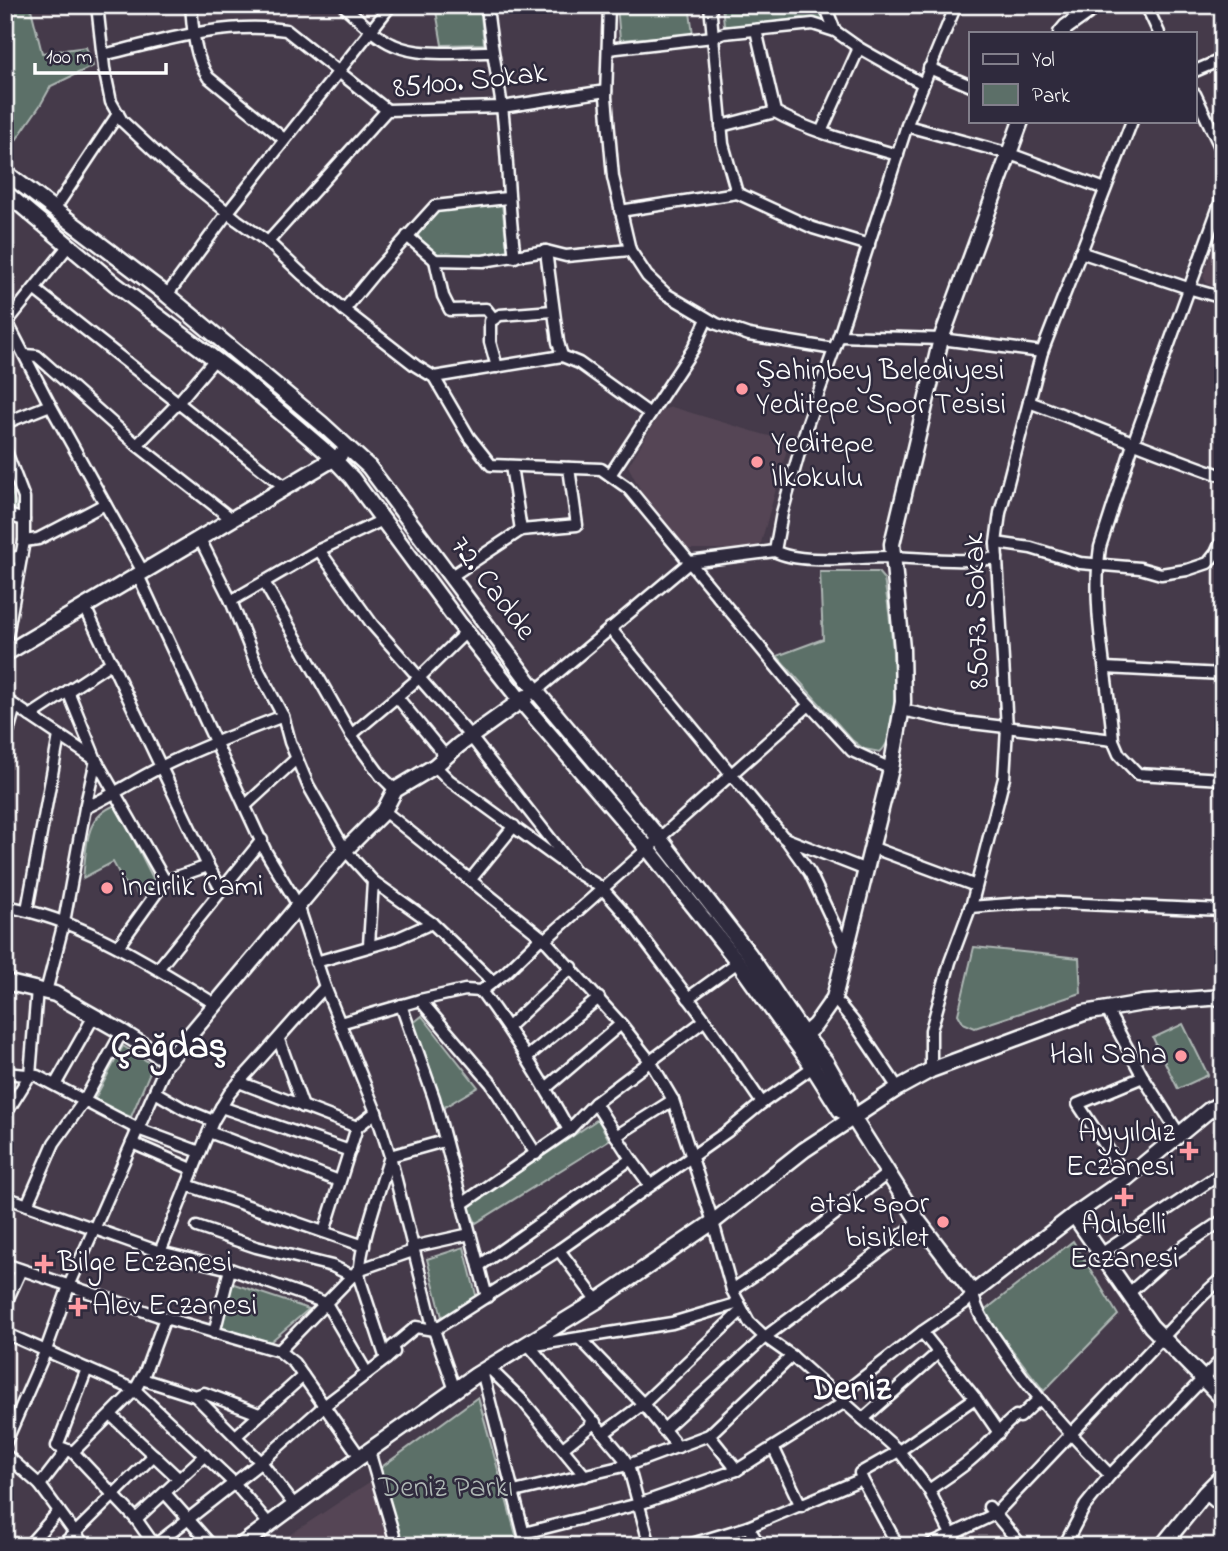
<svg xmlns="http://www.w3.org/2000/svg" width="1228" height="1551" font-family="'Indie Flower',sans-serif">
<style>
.built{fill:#544554}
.green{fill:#5c6f68;stroke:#aeb7b4;stroke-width:2}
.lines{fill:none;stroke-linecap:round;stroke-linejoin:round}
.street-casing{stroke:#fff;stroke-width:15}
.secondary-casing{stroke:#fff;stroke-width:19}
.street{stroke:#2f2a3d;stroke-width:10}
.secondary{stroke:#2f2a3d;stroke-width:14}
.poi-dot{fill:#ff9aa2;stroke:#2f2a3d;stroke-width:2.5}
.labels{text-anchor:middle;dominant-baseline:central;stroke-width:5;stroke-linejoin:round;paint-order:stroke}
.street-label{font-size:30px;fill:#fff;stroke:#2f2a3d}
.poi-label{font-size:30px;fill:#fff;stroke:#2f2a3d;text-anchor:start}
.park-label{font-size:30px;fill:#aeb7b4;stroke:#2f2a3d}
.district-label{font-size:37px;font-weight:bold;fill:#fff;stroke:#2f2a3d}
</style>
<rect width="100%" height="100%" fill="#453a4a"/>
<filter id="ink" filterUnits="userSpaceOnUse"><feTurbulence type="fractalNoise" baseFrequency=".0143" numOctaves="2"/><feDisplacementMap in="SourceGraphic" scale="14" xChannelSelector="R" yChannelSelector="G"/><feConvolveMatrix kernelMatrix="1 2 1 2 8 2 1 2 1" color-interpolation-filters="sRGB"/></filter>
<g filter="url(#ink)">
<!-- built -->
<g class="built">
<polygon points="1223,221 1223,288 1207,284 1203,276"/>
<polygon points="672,407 789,442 761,543 753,549 687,549 642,493 628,466 662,410"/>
<polygon points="371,1481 391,1546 273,1546"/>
</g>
<!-- green -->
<g class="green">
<polygon points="5,5 30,5 42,53 86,47 93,66 51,86 41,104 7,153"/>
<polygon points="435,5 480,5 484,44 442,45"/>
<polygon points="617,5 689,5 693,34 620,40"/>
<polygon points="722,5 820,5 825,21 820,23 802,18 727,28 724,25"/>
<polygon points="499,203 502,204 508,254 447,262 424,249 417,233 435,211"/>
<polygon points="5,469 17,508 5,510"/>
<path d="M820 572H878L884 579C890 613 906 731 880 752L864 749 852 740 777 656 823 639Z"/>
<path d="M116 805 155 882V887L137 895 134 883 126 886 113 862 83 878C87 848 83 817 116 805Z"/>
<polygon points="974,947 1079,958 1081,993 975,1028 963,1023 958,1014"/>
<polygon points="422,1016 478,1087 441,1109 412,1024"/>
<polygon points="1183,1024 1208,1075 1178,1089 1153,1038"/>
<polygon points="123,1046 153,1065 131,1117 93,1102"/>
<polygon points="598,1119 609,1140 476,1223 468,1207"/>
<polygon points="1073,1241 1118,1315 1044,1391 983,1312"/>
<polygon points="464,1247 477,1299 442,1317 427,1259"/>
<polygon points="231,1283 309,1309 270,1342 219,1329"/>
<polygon points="478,1397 519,1546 402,1546 379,1469"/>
</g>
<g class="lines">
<!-- street casing -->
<g class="street-casing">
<g id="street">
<polyline points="97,5 104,68 111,102 122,121 168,164 237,220 268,242 303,275 344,310 416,366 434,377 469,437 491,465 601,469 628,488 793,687 852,751 891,769"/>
<path d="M191 5C193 30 194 55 208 77L284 139"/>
<path d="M343 5C359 19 375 37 394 45 423 58 461 51 491 52"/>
<path d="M487 5C490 40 497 73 502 107 508 156 508 207 515 257"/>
<polyline points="609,5 606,97 613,177 630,250 647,276 666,294 717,324 749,335 834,349"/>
<polyline points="710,5 723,144 737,193 813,228 869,245"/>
<polyline points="825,5 835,31"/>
<path d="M956 5 909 119 839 336 807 425 782 513 775 551C799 565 858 557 888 557 925 558 960 563 997 558"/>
<polyline points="1146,5 1159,33"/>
<path d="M756 30 775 112C813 133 856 143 898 155"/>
<polyline points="608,49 713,37 724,33 813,24 835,31 859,48 923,84"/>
<path d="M103 55C161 41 225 21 286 30L387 110"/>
<polyline points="929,68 971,86"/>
<polyline points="1195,71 1223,59"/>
<polyline points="1195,94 1223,153"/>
<polyline points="721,126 775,112"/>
<polyline points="907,126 1010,154 1105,189"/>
<polyline points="821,132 859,48"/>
<path d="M1223 195 1134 441 1100 547C1091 610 1108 677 1113 740L1119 754 1138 774 1223 779"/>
<polyline points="54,210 118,114"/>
<polyline points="620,211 737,193"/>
<polyline points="407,236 435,260 483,261 546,251 566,256 630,250"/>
<polyline points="268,242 387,110 502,107 606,91"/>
<polyline points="546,251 558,342 562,356"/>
<polyline points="1080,252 1188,288 1223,298"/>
<polyline points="435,260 443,296 450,310 486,309 494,319"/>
<polyline points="34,289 286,488"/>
<polyline points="167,295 228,212 391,5"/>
<polyline points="344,310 377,270 435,206 507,198"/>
<polyline points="5,318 50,405 143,572"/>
<polyline points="8,321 69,245"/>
<polyline points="839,336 941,339 1042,352"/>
<polyline points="25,355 37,356 137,445 233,520"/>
<polyline points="497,367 490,342 490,321 500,315 553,311"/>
<polyline points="434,377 562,356 579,363 650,414"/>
<path d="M1029 402C1094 426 1157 453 1223 476"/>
<polyline points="5,423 50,405"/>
<polyline points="137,445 177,404 215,359"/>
<polyline points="5,449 24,498 24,541 5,647"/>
<polyline points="610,475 693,349 707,319"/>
<polyline points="5,514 24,520"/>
<polyline points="521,530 577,525 569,468"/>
<polyline points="200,539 231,601 259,671 283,716 290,742 308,785 345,850 373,881 432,923 493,982"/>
<polyline points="24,541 38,539 105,504"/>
<polyline points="996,543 1031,548 1080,563 1140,568 1161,574 1187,570 1208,563 1216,553 1223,538"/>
<polyline points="319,550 372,624 471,737 572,866"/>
<polyline points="5,560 21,556"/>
<polyline points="138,575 266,852 298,905 325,987 376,1112 390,1156 434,1330 455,1390"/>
<polyline points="450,577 521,530 511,466"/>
<polyline points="264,582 351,735 381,776 395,790"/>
<polyline points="231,601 319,550 383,520"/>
<polyline points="85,607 208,866 221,889"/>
<polyline points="610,628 784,838 866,870"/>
<polyline points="1105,668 1223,674"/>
<polyline points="68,691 96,760 165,881"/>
<polyline points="536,691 690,562 775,551"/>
<polyline points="397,697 446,757"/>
<polyline points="5,699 96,760"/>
<polyline points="902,710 955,721 1113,740"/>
<polyline points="30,716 112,662"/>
<polyline points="351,735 419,678 466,632"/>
<polyline points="5,743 15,706"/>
<polyline points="435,766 449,780 576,872 602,888 626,915 705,1020 762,1103"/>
<polyline points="245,806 296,759"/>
<polyline points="85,808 96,760"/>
<polyline points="384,811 545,940 621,1024 650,1061 673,1100 713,1222 732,1290 749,1322 765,1337 792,1356 899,1451 929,1490 957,1546"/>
<polyline points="785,838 810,873 846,950"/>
<polyline points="871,847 976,886"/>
<polyline points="471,879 514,826"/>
<path d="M5 906C83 920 148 963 215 1004"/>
<polyline points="970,907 1037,902 1223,910"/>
<polyline points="27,910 59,736"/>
<polyline points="545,940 809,705"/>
<polyline points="119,945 165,881 208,866"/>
<polyline points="369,945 373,881"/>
<polyline points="316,962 396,939 432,923"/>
<polyline points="158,969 262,840"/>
<path d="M325 987C295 1018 269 1050 239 1082L357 1127"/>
<path d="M481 991C514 1035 542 1081 569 1130"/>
<path d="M46 992 64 922 85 808C111 796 135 780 161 767 200 747 242 732 283 716"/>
<polyline points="688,998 738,962"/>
<polyline points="834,998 853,1021 898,1088"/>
<polyline points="420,1000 491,1083 536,1154"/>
<polyline points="401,1005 434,1098 487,1297"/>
<polyline points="1107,1010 1143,1077 1179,1134"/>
<polyline points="340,1023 420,1000 465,990 481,991 506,972 542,937"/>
<polyline points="508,1027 572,967"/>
<polyline points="279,1040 303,1107"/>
<polyline points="527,1057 599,998"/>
<polyline points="931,1070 931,1030 950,962 972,903 1004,778 1007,728 996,543 1000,513 1042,352 1132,121"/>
<polyline points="5,1073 37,1076 138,1129 200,1152"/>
<polyline points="55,1085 94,1016"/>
<polyline points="546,1088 621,1024"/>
<polyline points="155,1092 184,1109 213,1121"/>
<polyline points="595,1103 631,1159 650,1185"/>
<polyline points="221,1107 350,1151"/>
<polyline points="5,1115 30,1075 37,989"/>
<polyline points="209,1132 339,1181"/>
<polyline points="616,1136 673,1100"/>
<polyline points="132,1143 192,1169"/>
<polyline points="1127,1178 1078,1104 1143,1077"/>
<polyline points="187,1185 364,1246"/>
<polyline points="5,1197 160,1252 230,1269 326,1303 367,1373"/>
<polyline points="462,1204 569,1130 595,1103 705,1020"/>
<polyline points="27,1205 54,1143 84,1101 122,1032"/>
<polyline points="197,1227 256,1247 332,1266 353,1276"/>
<polyline points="324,1232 357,1127 376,1112"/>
<polyline points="412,1247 470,1234"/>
<polyline points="559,1250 597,1301"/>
<polyline points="160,1252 213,1121 229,1094 239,1082"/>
<polyline points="1101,1254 1223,1172"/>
<polyline points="5,1264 165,1318 279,1351 294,1363 360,1457"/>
<polyline points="479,1266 631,1159"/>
<polyline points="732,1290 771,1264 888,1173"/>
<path d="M973 1293C976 1312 986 1325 997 1341 1029 1390 1069 1433 1110 1475"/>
<polyline points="1128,1294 1174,1253 1223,1220"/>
<polyline points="5,1305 21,1270"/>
<polyline points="922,1332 975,1398 999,1433"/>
<polyline points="5,1333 135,1390 235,1484 269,1524"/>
<polyline points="214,1333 230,1269"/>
<polyline points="580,1339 643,1404 678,1447"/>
<polyline points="527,1343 623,1457 628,1465 650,1546"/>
<polyline points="529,1346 672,1323 739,1303"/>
<polyline points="279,1351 358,1270 413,1251"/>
<path d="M386 1359 360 1280C356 1253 382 1184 390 1156L444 1141"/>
<polyline points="488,1367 523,1401 585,1476"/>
<polyline points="87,1369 57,1446 73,1452 136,1519 155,1546"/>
<polyline points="482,1371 527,1546"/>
<polyline points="142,1379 195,1396 261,1462 295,1506"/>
<polyline points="195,1396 204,1393 259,1414"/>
<polyline points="838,1397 922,1332 966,1302 973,1293"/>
<polyline points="111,1415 179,1479"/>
<polyline points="863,1419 939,1352"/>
<polyline points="663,1430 765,1337 919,1222"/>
<polyline points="604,1433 643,1404 742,1310"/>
<polyline points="237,1435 303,1376"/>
<polyline points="709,1435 737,1470"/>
<polyline points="5,1444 46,1350 69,1286 168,1061"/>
<polyline points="563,1448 595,1422"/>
<polyline points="774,1449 801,1506"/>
<polyline points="369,1451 397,1546"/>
<polyline points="73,1452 135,1390 145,1372 165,1318"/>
<polyline points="5,1454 40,1485 75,1533 154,1455"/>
<polyline points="862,1479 898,1546"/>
<polyline points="40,1485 67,1450"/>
<path d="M929 1490C944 1479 961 1469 975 1456 990 1444 1001 1427 1016 1416L1020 1417 1038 1400 1042 1401"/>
<polyline points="514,1492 628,1465 709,1435 792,1356"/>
<polyline points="165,1493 212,1546"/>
<polyline points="1205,1493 1223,1509"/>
<polyline points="989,1507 1022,1546"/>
<polyline points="136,1519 205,1455"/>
<polyline points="748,1527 862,1479 860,1473 899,1451 975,1398"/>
<polyline points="524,1533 639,1504 737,1470 845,1402"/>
<polyline points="28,1546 59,1511"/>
<polyline points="61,1546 75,1533 85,1546"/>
<polyline points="154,1546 261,1462 324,1406 386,1359 394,1352 392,1347 416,1327 434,1330 559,1250 728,1131 762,1103 813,1067"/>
<polyline points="685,1546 748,1527 760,1546"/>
<polyline points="928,1546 995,1514 1202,1296 1223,1277"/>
<polyline points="1064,1546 1085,1506 1110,1475 1223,1358"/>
</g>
</g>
<!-- secondary casing -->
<g class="secondary-casing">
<g id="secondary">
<polyline points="1061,33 1066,27 1097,5"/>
<polyline points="5,172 167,295 321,423 369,467 536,691 660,839 749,954 804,1035 826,1062 847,1099 852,1116"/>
<polyline points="5,192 115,284 240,378 330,455 352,478 459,623 520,700 648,849 738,962 813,1067 840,1110 852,1116 919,1222 973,1293 1074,1215 1127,1178 1209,1110 1223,1102"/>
<polyline points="5,654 340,455"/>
<polyline points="5,982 55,994 122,1032 168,1061 345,850 384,811 395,790 435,766 459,745 526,697"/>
<polyline points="804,1035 815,1025 834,998 891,769 903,702 902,649 892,544 941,339 1021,121"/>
<polyline points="1074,1215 1151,1326 1223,1399"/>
<polyline points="240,1546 360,1457 476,1375 597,1301 713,1222 804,1150 898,1088 931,1070 1084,1013 1143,1003 1223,997"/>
<polyline points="1162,1546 1205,1493 1223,1475"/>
</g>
</g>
<!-- street -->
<use href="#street" class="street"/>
<!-- secondary -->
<use href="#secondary" class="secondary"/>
</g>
</g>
<!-- markers -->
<g class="poi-dot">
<circle cx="742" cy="389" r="7"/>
<circle cx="757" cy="462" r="7"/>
<circle cx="107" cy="888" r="7"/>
<circle cx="1181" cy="1056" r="7"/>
<path d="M1185.5 1140.5h7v7h7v7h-7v7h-7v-7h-7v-7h7z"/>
<path d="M1120.5 1186.5h7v7h7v7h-7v7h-7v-7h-7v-7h7z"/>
<circle cx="943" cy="1222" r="7"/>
<path d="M40.5 1253.5h7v7h7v7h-7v7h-7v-7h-7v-7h7z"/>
<path d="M74.5 1296.5h7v7h7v7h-7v7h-7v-7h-7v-7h7z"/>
</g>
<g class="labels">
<!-- street labels -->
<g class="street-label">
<text transform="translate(470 82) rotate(-6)">85100. Sokak</text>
<text transform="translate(492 589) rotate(53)">72. Cadde</text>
<text transform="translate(978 611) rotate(-92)">85073. Sokak</text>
</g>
<!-- poi labels -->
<g class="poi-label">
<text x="756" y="372">Şahinbey Belediyesi<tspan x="756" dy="34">Yeditepe Spor Tesisi</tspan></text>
<text x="771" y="445">Yeditepe<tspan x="771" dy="34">İlkokulu</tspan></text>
<text x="121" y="888">İncirlik Cami</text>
<text x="1167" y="1056" text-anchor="end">Halı Saha</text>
<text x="1175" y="1134" text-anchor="end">Ayyıldız<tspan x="1175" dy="34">Eczanesi</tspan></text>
<text x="929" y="1205" text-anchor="end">atak spor<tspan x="929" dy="34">bisiklet</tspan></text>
<text x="1124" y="1226" text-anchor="middle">Adıbelli<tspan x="1124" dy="34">Eczanesi</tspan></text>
<text x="58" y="1264">Bilge Eczanesi</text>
<text x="92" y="1307">Alev Eczanesi</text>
</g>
<!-- park labels -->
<g class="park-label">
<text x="446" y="1489">Deniz Parkı</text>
</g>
<!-- district labels -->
<g class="district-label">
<text x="169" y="1048">Çağdaş</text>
<text x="849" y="1390">Deniz</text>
</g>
</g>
<!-- margin -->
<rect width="1228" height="1551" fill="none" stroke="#2f2a3d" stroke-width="28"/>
<rect x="14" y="14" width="1200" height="1523" fill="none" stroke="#fff" stroke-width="2.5" filter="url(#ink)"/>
<!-- legend -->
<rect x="969" y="32" width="228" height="91" fill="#2f2a3d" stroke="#827f8b" stroke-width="2"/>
<rect x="983" y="54" width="35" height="10" fill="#2f2a3d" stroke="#827f8b" stroke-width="2"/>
<text x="1032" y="66" font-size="21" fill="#ffffff">Yol</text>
<rect x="983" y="84" width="35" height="21" fill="#5c6f68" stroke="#827f8b" stroke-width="2"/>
<text x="1032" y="102" font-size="21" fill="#ffffff">Park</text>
<!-- scale -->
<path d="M35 63v10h131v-10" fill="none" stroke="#ffffff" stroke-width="3.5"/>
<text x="46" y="63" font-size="21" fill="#ffffff" stroke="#2f2a3d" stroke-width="5" paint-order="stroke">100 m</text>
</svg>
